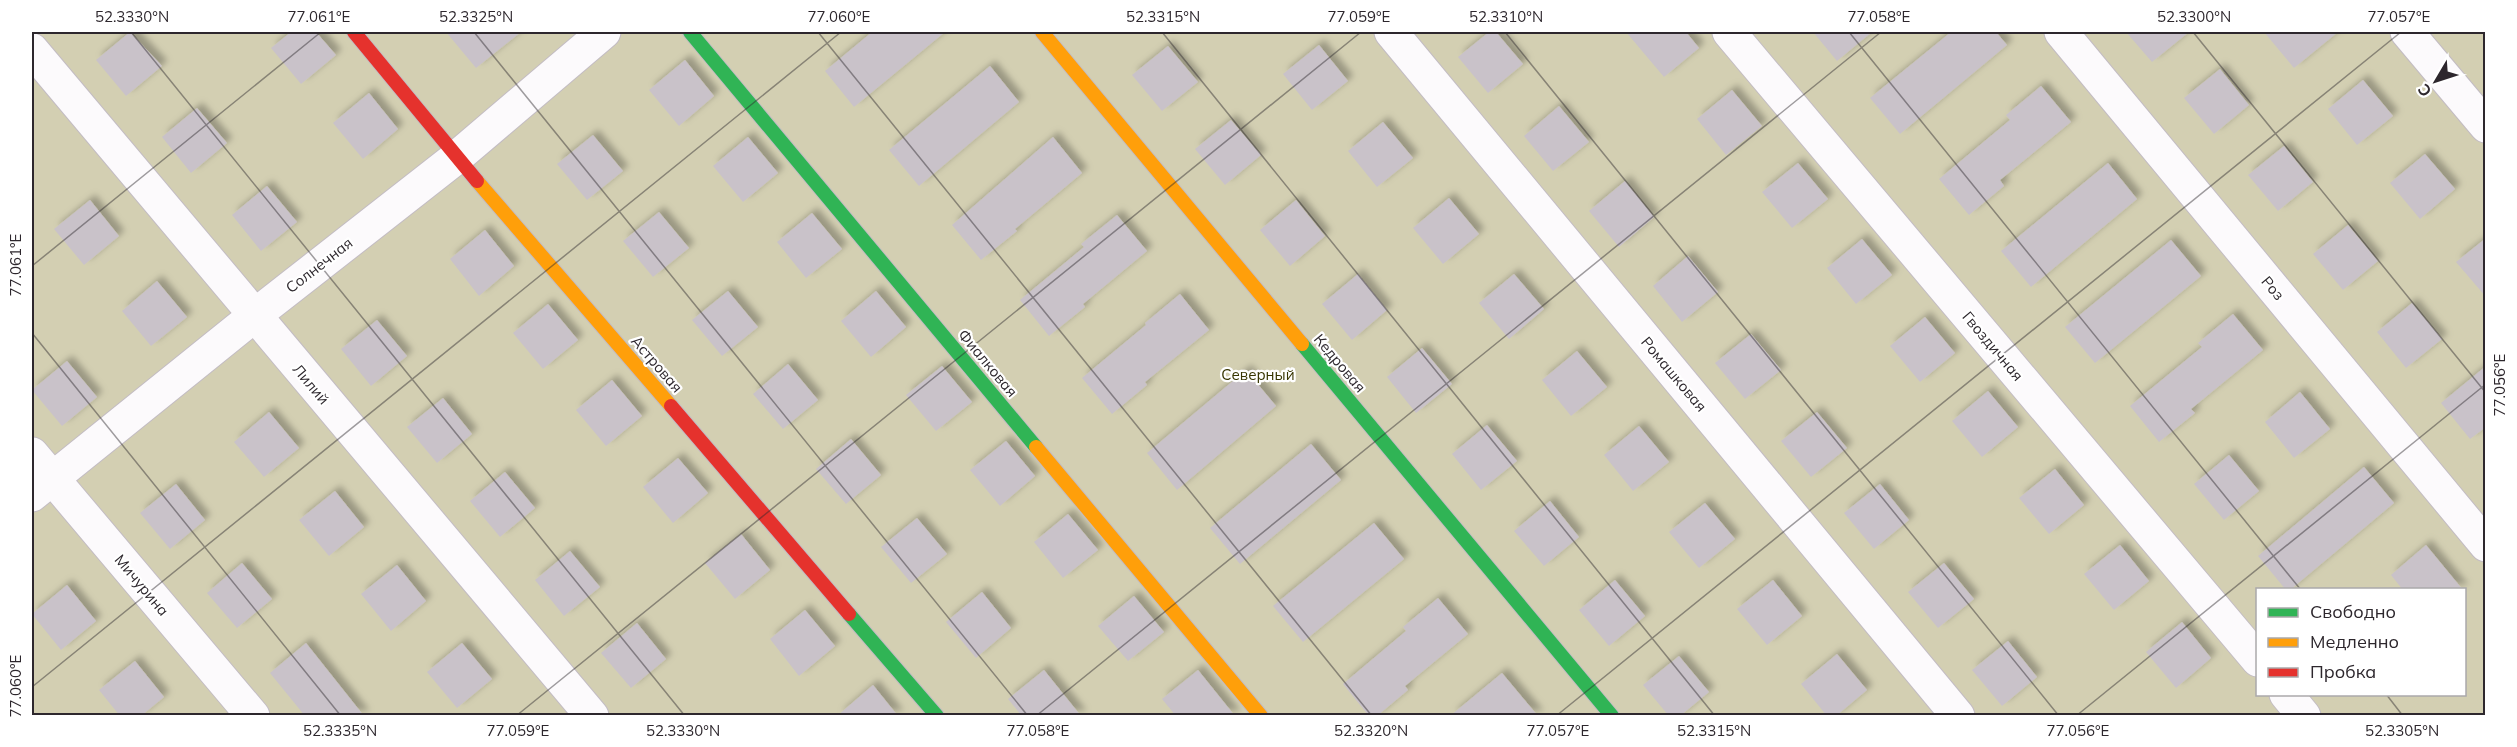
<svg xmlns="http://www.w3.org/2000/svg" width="2517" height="747" font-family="Mulish,sans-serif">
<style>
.green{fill:#d3cfb2;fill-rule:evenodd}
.building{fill:#c9c2c9;filter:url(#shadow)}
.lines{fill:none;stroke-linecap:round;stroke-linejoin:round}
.street-casing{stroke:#c3bcc3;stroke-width:35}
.fast-casing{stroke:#c3bcc3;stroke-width:16}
.slow-casing{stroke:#c3bcc3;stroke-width:16}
.jam-casing{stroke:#c3bcc3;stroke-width:16}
.street{stroke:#fcfafc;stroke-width:33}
.fast{stroke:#30b455;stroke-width:14}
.slow{stroke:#ff9f0a;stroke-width:14}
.jam{stroke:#e5322d;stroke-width:14}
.ticks{fill:none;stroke:#2d272d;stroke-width:1.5;stroke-opacity:0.45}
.labels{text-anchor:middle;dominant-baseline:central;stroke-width:4.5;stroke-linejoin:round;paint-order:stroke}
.street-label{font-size:15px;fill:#2d272d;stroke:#fff}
.park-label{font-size:15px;fill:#373500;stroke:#fff}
.neatline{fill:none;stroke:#2d272d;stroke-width:2}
.ticks-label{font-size:15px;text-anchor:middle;fill:#2d272d}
</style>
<defs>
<filter id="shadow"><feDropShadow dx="5.5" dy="-5.5" stdDeviation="3" flood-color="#0004"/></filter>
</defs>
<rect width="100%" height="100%" fill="#e8e0e8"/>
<!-- green -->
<path class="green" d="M32 32H2485V715H32ZM2258 590H2464V694H2258Z"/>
<!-- building -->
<g class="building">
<polygon points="130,32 162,66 126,96 96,60"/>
<polygon points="291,32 316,32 336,55 301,84 271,48"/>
<polygon points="446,32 521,32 476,68"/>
<polygon points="872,32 945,32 854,107 825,71"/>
<polygon points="1489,32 1496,32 1523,64 1488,93 1458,57"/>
<polygon points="1626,32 1686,32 1699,48 1664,77"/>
<polygon points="1813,32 1872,32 1837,61"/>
<polygon points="1951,32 1996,32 2007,45 1900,134 1870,98"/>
<polygon points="2126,32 2189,32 2152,62"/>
<polygon points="2264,32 2338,32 2294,68"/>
<polygon points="1319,45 1348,81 1312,110 1283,74"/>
<polygon points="1168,46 1198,82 1162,111 1132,75"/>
<polygon points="685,60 714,96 679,126 649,90"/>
<polygon points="990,66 1019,102 919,186 889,150"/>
<polygon points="2220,69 2249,105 2214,134 2184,98"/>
<polygon points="2363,80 2393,116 2357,145 2328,109"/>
<polygon points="2041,86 2071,122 2000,180 2004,186 1969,215 1939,179 2010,120 2006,115"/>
<polygon points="1732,90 1762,126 1726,155 1697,119"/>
<polygon points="369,93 398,129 363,159 333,123"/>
<polygon points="1559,106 1589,142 1553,171 1524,136"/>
<polygon points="197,108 227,143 191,173 162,137"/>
<polygon points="1231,120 1261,155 1225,185 1195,149"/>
<polygon points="1383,122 1413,158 1377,187 1348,151"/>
<polygon points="593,135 623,171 587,200 557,164"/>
<polygon points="748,137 778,173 743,202 713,166"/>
<polygon points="1053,137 1082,173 1015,229 1017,231 981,260 952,225"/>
<polygon points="2284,146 2313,182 2278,211 2248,175"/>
<polygon points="2425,154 2455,189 2420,219 2390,183"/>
<polygon points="1798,163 1828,199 1792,228 1762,192"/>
<polygon points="2108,163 2137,199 2031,287 2001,251"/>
<polygon points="1625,181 1654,217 1619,247 1589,211"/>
<polygon points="267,186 297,222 261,251 232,215"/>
<polygon points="1449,198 1479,234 1443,264 1413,228"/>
<polygon points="90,200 119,236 84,265 54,229"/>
<polygon points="1296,200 1325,236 1290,266 1260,230"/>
<polygon points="659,212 689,248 653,277 623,241"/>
<polygon points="812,213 842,249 806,278 777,242"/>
<polygon points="1117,215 1147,251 1083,304 1085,307 1049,336 1020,300 1084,247 1081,244"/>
<polygon points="2348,225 2378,261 2343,290 2313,254"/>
<polygon points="485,230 514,266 479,296 450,259"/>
<polygon points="2486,238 2486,297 2456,262"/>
<polygon points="1862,239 1892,275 1856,304 1827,268"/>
<polygon points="2171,240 2201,276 2095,363 2065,327"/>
<polygon points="1688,256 1718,292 1682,322 1653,286"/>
<polygon points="1358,274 1387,310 1352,340 1322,304"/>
<polygon points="1514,274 1544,309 1509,339 1479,303"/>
<polygon points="157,281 187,317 151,346 122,311"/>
<polygon points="728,291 758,327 722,356 692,320"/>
<polygon points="876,291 906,327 871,357 841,321"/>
<polygon points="1180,294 1209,330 1145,382 1147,385 1112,414 1082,378 1146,325 1145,323"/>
<polygon points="2412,303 2442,339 2406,368 2377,332"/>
<polygon points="548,304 578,340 543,369 513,333"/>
<polygon points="2233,314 2263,350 2191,409 2195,413 2159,442 2130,406 2202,347 2198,343"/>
<polygon points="1925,317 1955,353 1920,382 1890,346"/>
<polygon points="377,320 407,356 371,386 341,349"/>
<polygon points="1751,334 1781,370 1745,399 1715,363"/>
<polygon points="1422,348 1452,384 1416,413 1387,377"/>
<polygon points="1577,351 1607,387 1571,416 1542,380"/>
<polygon points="67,361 97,397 62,426 32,390"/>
<polygon points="788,364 818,400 783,429 753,394"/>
<polygon points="942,366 972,402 936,431 906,395"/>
<polygon points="2486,366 2486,427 2470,439 2441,403"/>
<polygon points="1246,370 1276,406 1177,490 1147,453"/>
<polygon points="612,380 642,416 606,446 576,410"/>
<polygon points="1988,391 2018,427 1982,457 1952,421"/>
<polygon points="2300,392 2330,429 2294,458 2265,422"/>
<polygon points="443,398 472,434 437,463 407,427"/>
<polygon points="269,412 299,448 264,477 234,442"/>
<polygon points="1817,412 1847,448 1811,477 1781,441"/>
<polygon points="1487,425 1517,461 1481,490 1452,454"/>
<polygon points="1639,426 1669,462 1633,491 1604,455"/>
<polygon points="851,439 881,475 846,504 816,469"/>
<polygon points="1006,441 1035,476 1000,506 970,470"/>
<polygon points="1311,444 1341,480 1240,564 1210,528"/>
<polygon points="2229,455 2259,491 2224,520 2194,484"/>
<polygon points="678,458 708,493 673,523 643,487"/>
<polygon points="2364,467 2394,503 2290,590 2286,590 2258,556"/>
<polygon points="2055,469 2084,505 2049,534 2019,498"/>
<polygon points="505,472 535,508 500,537 470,501"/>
<polygon points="176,484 205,520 170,549 140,513"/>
<polygon points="1880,484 1909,520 1874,549 1844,513"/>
<polygon points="335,491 364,527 329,556 299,520"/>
<polygon points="1550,501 1579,537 1544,566 1514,531"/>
<polygon points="1705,503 1735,539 1699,568 1669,532"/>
<polygon points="1068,514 1098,550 1063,578 1034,542"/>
<polygon points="917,518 947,554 911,583 881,547"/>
<polygon points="1374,523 1404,559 1303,642 1273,606"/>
<polygon points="741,534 770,570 735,599 705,563"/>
<polygon points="2120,545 2149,581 2114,610 2084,574"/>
<polygon points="2426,545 2463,590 2403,590 2391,575"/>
<polygon points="570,551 600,587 564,616 535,580"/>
<polygon points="242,563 272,599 237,628 207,593"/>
<polygon points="1944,563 1974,599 1938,628 1908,592"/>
<polygon points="397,565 426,601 391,631 361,594"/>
<polygon points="1615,580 1645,616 1609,646 1579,610"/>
<polygon points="1773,580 1802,616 1767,645 1737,609"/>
<polygon points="67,585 96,621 61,650 32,614"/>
<polygon points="982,592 1011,628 976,658 946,622"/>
<polygon points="1134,596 1164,632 1128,661 1098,626"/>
<polygon points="1438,598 1468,634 1405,686 1408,690 1377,716 1369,716 1343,684 1406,631 1403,627"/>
<polygon points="805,610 835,646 799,676 770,639"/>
<polygon points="2182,622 2211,658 2176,688 2146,652"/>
<polygon points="637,623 666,659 631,688 601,653"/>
<polygon points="2008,641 2037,677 2002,706 1972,670"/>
<polygon points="306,643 364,716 305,716 270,673"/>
<polygon points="462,643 492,679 457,708 427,672"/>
<polygon points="1837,654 1867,690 1836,716 1827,716 1801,684"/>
<polygon points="1679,656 1709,692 1680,716 1669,716 1643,685"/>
<polygon points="135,661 164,697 141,716 120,716 99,690"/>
<polygon points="1044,670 1081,716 1022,716 1008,699"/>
<polygon points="1198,670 1235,716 1176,716 1162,699"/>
<polygon points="1502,673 1538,716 1450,716"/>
<polygon points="873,685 898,716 837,716"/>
</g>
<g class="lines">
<!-- street casing -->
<g class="street-casing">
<g id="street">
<polyline points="1391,32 1958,716"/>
<polyline points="1729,32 2258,660"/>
<polyline points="2061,32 2486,545"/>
<polyline points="2407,32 2486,126"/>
<polyline points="32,50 592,716"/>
<polyline points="32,454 253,716"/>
<polyline points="32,495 254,316 457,157 604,32"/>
<polyline points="2286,694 2304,716"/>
</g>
</g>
<!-- fast casing -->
<g class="fast-casing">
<g id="fast">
<polyline points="690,32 1036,447"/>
<polyline points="1302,344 1612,716"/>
<polyline points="849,614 937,716"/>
</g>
</g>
<!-- slow casing -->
<g class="slow-casing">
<g id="slow">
<polyline points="1042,32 1302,344"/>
<polyline points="477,181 671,406"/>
<polyline points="1036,447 1261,716"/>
</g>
</g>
<!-- jam casing -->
<g class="jam-casing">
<g id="jam">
<polyline points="354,32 477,181"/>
<polyline points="671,406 849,614"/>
</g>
</g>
<!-- street -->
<use href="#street" class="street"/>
<!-- fast -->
<use href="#fast" class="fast"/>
<!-- slow -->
<use href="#slow" class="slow"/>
<!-- jam -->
<use href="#jam" class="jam"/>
</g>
<!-- ticks -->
<path class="ticks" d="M131 32 685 716M474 32 1028 716M818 32 1372 716M1162 32 1715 716M1505 32 2059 716M1849 32 2301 590M2193 32 2486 393M32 266 321 32M32 333 341 716M32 687 841 32M2386 694 2403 716M516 716 1361 32M1036 716 1881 32M1556 716 2401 32M2076 716 2486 384"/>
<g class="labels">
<!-- street labels -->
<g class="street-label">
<text transform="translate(319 265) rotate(-38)">Солнечная</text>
<text transform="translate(2273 288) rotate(50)">Роз</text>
<text transform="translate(1993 346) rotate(50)">Гвоздичная</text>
<text transform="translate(988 363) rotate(50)">Фиалковая</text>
<text transform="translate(1340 363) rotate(50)">Кедровая</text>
<text transform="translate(657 364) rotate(49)">Астровая</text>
<text transform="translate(1674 374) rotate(50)">Ромашковая</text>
<text transform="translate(311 384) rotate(50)">Лилий</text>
<text transform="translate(142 585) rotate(50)">Мичурина</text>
</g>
<!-- park labels -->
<g class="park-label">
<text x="1258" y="374">Северный</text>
</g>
</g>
<!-- border -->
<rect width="2517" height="747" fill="none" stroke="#ffffff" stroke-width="66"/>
<!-- legend -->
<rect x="2256" y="588" width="210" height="108" fill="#ffffff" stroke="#aba9ab" stroke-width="1.5"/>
<rect x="2268" y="608" width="30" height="9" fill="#30b455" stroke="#aba9ab" stroke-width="1.5"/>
<text x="2310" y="618" font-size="18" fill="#2d272d">Свободно</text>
<rect x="2268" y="638" width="30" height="9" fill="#ff9f0a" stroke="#aba9ab" stroke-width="1.5"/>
<text x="2310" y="648" font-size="18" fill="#2d272d">Медленно</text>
<rect x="2268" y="668" width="30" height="9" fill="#e5322d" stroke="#aba9ab" stroke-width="1.5"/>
<text x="2310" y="678" font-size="18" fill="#2d272d">Пробка</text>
<!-- north arrow -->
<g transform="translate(2436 81) rotate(231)" stroke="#ffffff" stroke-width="4.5" paint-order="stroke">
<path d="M0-4.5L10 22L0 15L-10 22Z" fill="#2d272d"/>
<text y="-9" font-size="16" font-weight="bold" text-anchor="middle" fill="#2d272d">С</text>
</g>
<rect x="33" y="33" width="2451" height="681" class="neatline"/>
<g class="ticks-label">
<text x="132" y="22">52.3330°N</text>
<text x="319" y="22">77.061°E</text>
<text x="476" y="22">52.3325°N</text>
<text x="839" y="22">77.060°E</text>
<text x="1163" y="22">52.3315°N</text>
<text x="1359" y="22">77.059°E</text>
<text x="1506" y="22">52.3310°N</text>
<text x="1879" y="22">77.058°E</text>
<text x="2194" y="22">52.3300°N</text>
<text x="2399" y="22">77.057°E</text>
<text transform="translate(16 265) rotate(-90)" y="5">77.061°E</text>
<text transform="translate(2500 385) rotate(-90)" y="5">77.056°E</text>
<text transform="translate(16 686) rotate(-90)" y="5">77.060°E</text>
<text x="340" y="736">52.3335°N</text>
<text x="518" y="736">77.059°E</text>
<text x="683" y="736">52.3330°N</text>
<text x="1038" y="736">77.058°E</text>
<text x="1371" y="736">52.3320°N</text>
<text x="1558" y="736">77.057°E</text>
<text x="1714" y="736">52.3315°N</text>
<text x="2078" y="736">77.056°E</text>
<text x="2402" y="736">52.3305°N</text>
</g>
</svg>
